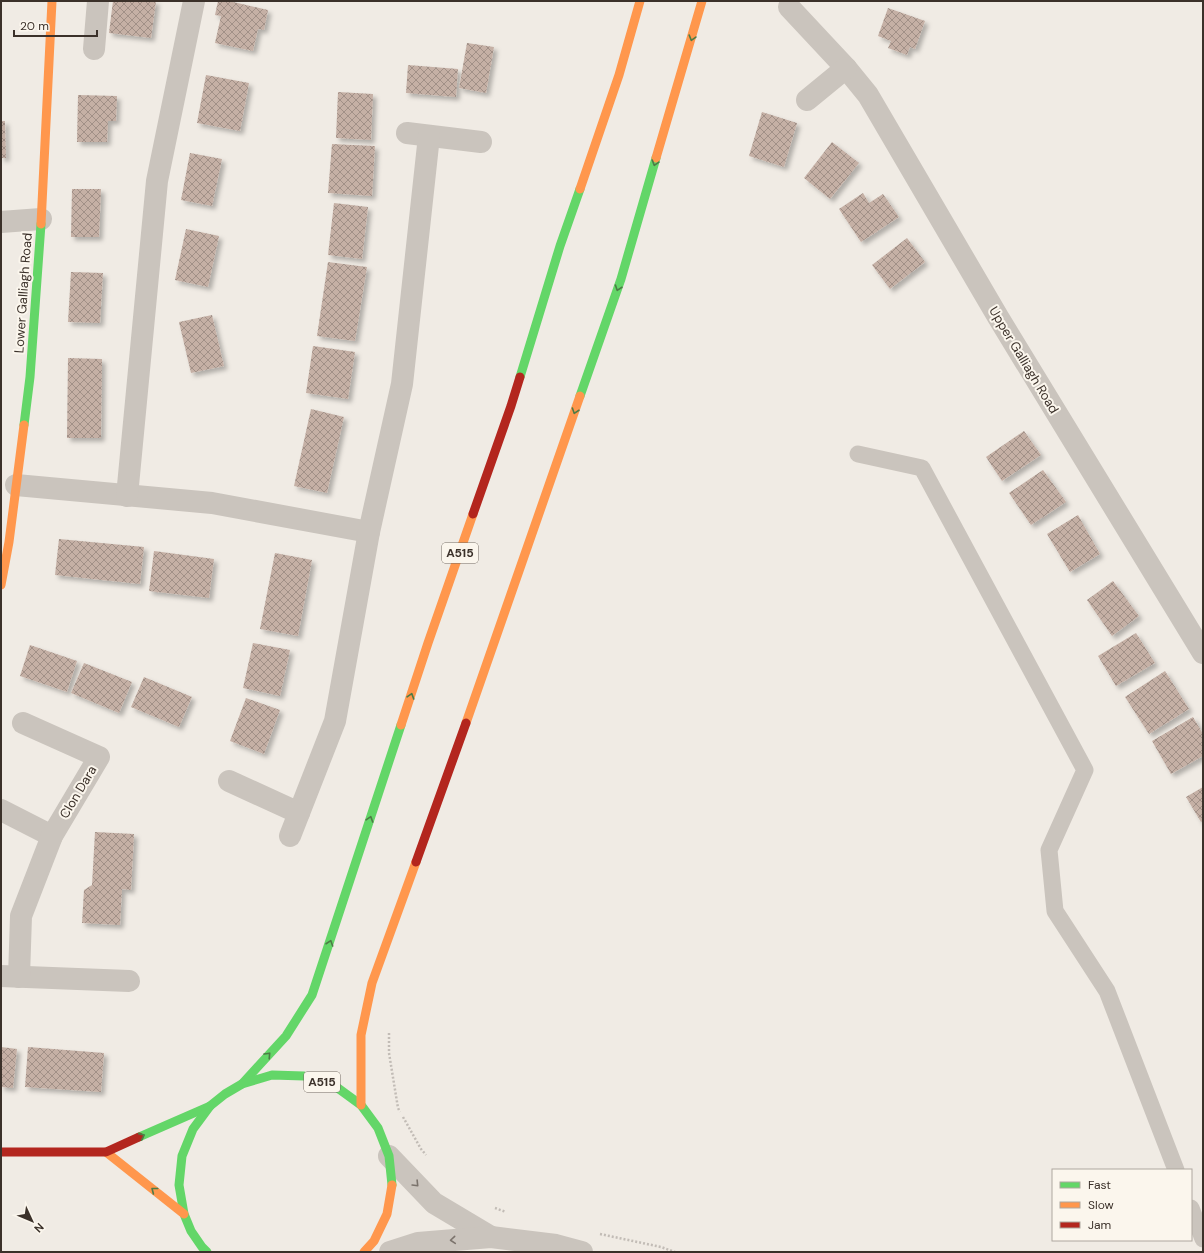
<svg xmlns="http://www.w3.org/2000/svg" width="1204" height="1253" font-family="'DM Sans',sans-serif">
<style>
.building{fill:url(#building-cross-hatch);filter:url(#shadow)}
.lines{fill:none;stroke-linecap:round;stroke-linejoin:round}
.path{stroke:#c2bcb6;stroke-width:2.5;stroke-dasharray:2 2;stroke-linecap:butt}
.lane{stroke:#cac4bd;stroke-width:17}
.street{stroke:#cac4bd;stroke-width:22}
.fast{stroke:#63d668;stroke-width:9}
.slow{stroke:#ff974d;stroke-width:9}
.jam{stroke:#b3261e;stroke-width:9}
.oneway{stroke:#4d7b46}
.oneway2{stroke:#7b736c}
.labels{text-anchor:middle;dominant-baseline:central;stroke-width:4;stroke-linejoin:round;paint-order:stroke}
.shield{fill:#fbf6ed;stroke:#756c64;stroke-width:1}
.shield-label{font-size:12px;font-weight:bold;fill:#3b312a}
.street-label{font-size:13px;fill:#3b312a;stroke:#fbf6ed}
</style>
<defs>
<pattern id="building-cross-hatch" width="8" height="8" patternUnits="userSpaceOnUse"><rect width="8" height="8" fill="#c5b0a5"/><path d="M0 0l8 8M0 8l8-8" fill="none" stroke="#a19087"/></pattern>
<filter id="shadow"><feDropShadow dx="3.5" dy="3.5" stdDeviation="2" flood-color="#0004"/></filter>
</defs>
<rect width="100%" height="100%" fill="#f0ebe4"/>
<!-- building -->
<g class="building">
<polygon points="113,1 156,1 151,38 109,33"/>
<polygon points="218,1 229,1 268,10 264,30 258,29 253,51 215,43 221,16 215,15"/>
<polygon points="888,8 925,21 915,49 910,47 907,55 888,48 891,41 878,36"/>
<polygon points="467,43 494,47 486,93 459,88"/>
<polygon points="408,65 458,69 456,97 406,93"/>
<polygon points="206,75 249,83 240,131 197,123"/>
<polygon points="338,92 373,94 371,140 336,138"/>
<polygon points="78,95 117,96 116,121 108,121 107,142 77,142"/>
<polygon points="762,112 797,123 784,167 749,156"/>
<polygon points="1,121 5,121 6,158 1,158"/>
<polygon points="832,142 859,163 830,199 804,178"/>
<polygon points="332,144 375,146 372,196 328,193"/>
<polygon points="190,153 222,159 212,206 181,200"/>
<polygon points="72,189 101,189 99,237 71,237"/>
<polygon points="863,193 869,203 883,194 899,217 861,242 839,209"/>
<polygon points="334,203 368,207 362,259 328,255"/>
<polygon points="186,229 219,236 208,287 175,280"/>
<polygon points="907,238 925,262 890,289 872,265"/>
<polygon points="328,262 367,267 355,341 317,336"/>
<polygon points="71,272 103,273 100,323 68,322"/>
<polygon points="212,315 224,366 191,373 179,322"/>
<polygon points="313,346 355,352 348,399 306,393"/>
<polygon points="68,358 102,359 101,438 67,438"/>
<polygon points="311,409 344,417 327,493 294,486"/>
<polygon points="1024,431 1041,455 1002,481 986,457"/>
<polygon points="1043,470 1066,502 1031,525 1009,493"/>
<polygon points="1078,515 1100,554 1070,572 1047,534"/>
<polygon points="59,539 144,547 140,584 55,575"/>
<polygon points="154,551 214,559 209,598 149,591"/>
<polygon points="275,553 312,560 298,636 260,629"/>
<polygon points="1113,581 1139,616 1112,636 1087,600"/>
<polygon points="1136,633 1155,663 1116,686 1098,656"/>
<polygon points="253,643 290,650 280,696 243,688"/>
<polygon points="30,645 77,661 67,692 20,676"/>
<polygon points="84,663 132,682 119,713 71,693"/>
<polygon points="1165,671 1189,709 1149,734 1125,697"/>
<polygon points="144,677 192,697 179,727 131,707"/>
<polygon points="246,698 280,710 264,754 230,741"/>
<polygon points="1193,717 1203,734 1203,756 1171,774 1152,741"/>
<polygon points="1203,787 1203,821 1201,822 1186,797"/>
<polygon points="95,832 134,834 131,890 122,889 120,925 82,923 84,890 92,885"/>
<polygon points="1,1047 17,1049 13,1088 1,1087"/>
<polygon points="28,1047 104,1053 101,1092 25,1087"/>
</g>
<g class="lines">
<!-- path -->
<g class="path">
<polyline points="389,1033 389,1053 398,1108 400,1112"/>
<polyline points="403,1117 421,1149 426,1155"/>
<polyline points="495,1208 506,1212"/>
<polyline points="600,1234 661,1247 675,1252"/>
</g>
<!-- lane -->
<g class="lane">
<polyline points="858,454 922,468 1085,770 1049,850 1055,911 1107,991 1176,1170"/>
<polyline points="1191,1208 1203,1239"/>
</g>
<!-- street -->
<g class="street">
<polyline points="789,7 846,68 868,95 998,317 1203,653"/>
<polyline points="94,49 98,1"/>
<polyline points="807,100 846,68"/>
<polyline points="407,133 481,142"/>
<polyline points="1,222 41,219"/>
<polyline points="16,485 212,503 369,532"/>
<polyline points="127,496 157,181 194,1"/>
<polyline points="229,781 299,813"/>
<polyline points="1,810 52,836"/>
<polyline points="290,836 335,721 369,532 402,384 429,136"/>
<polyline points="1,976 129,981"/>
<polyline points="19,977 21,916 52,836 99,757 23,723"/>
<polyline points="389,1156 434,1203 491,1237"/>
<polyline points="390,1252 418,1243 491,1237 556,1245 582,1252"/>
</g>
<!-- fast -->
<g class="fast">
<polyline points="520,377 560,246 580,189"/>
<polyline points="580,396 621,279 656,158"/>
<polyline points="24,425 30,377 41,224"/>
<polyline points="242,1084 286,1036 312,995 401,725"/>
<polyline points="139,1137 210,1106"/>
<polyline points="207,1252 202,1247 191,1231 184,1214 179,1185 182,1156 193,1129 210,1106 225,1094 242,1084 272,1075 304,1076 335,1086 361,1105 378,1128 389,1156 392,1185"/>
</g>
<!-- slow -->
<g class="slow">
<polyline points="656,158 702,1"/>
<polyline points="580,189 619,75 640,1"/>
<polyline points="41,224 52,1"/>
<polyline points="1,585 9,542 24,425"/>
<polyline points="466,723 580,396"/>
<polyline points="401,725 428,643 473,514"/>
<polyline points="361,1105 361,1035 372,983 416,862"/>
<polyline points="106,1152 184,1214"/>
<polyline points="364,1252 374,1241 387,1214 392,1185"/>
</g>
<!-- jam -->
<g class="jam">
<polyline points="473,514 511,406 520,377"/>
<polyline points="416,862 466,723"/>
<polyline points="1,1152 106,1152 139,1137"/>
</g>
</g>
<!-- one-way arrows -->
<defs><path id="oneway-chevron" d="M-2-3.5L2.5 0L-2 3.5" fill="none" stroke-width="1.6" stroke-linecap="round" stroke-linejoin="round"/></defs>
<g class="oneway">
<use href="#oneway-chevron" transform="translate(692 38) rotate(106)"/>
<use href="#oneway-chevron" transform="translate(655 163) rotate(107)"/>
<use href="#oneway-chevron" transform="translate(618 288) rotate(109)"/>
<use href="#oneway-chevron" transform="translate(575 411) rotate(109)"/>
<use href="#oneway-chevron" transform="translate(411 696) rotate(-72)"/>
<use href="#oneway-chevron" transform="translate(370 819) rotate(-72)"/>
<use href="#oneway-chevron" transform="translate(330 943) rotate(-71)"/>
<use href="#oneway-chevron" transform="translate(268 1055) rotate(-47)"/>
<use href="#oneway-chevron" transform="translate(142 1136) rotate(-24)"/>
<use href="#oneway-chevron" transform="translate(154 1190) rotate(-142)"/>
</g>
<g class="oneway2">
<use href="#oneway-chevron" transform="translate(416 1184) rotate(46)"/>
<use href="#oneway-chevron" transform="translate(453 1240) rotate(175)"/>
</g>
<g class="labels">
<!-- shield labels -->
<g class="shield">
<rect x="442" y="543" width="36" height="20" rx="3"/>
<rect x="304" y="1072" width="36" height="20" rx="3"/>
</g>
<g class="shield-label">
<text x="460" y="553">A515</text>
<text x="322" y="1082">A515</text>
</g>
<!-- street labels -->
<g class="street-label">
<text transform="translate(23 293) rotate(-86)">Lower Galliagh Road</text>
<text transform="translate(1024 360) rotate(59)">Upper Galliagh Road</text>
<text transform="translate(78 792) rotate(-59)">Clon Dara</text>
</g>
</g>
<!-- border -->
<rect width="1204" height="1253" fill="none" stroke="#3b312a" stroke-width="4"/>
<!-- legend -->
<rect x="1052" y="1169" width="140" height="72" fill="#fbf6ed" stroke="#aea79f"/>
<rect x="1060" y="1182" width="20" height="6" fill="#63d668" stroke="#aea79f"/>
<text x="1088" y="1189" font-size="12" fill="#3b312a">Fast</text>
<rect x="1060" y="1202" width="20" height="6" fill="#ff974d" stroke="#aea79f"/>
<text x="1088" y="1209" font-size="12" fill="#3b312a">Slow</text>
<rect x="1060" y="1222" width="20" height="6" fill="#b3261e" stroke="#aea79f"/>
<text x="1088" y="1229" font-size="12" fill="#3b312a">Jam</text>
<!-- north arrow -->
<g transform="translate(32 1221) rotate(134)" stroke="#fbf6ed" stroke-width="3" paint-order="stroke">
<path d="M0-3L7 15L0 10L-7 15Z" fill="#3b312a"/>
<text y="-6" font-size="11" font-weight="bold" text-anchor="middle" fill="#3b312a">N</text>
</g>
<!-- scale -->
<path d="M14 30v6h83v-6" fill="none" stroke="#3b312a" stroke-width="2"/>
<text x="20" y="30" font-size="12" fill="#3b312a" stroke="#fbf6ed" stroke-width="3" paint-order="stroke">20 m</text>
</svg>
